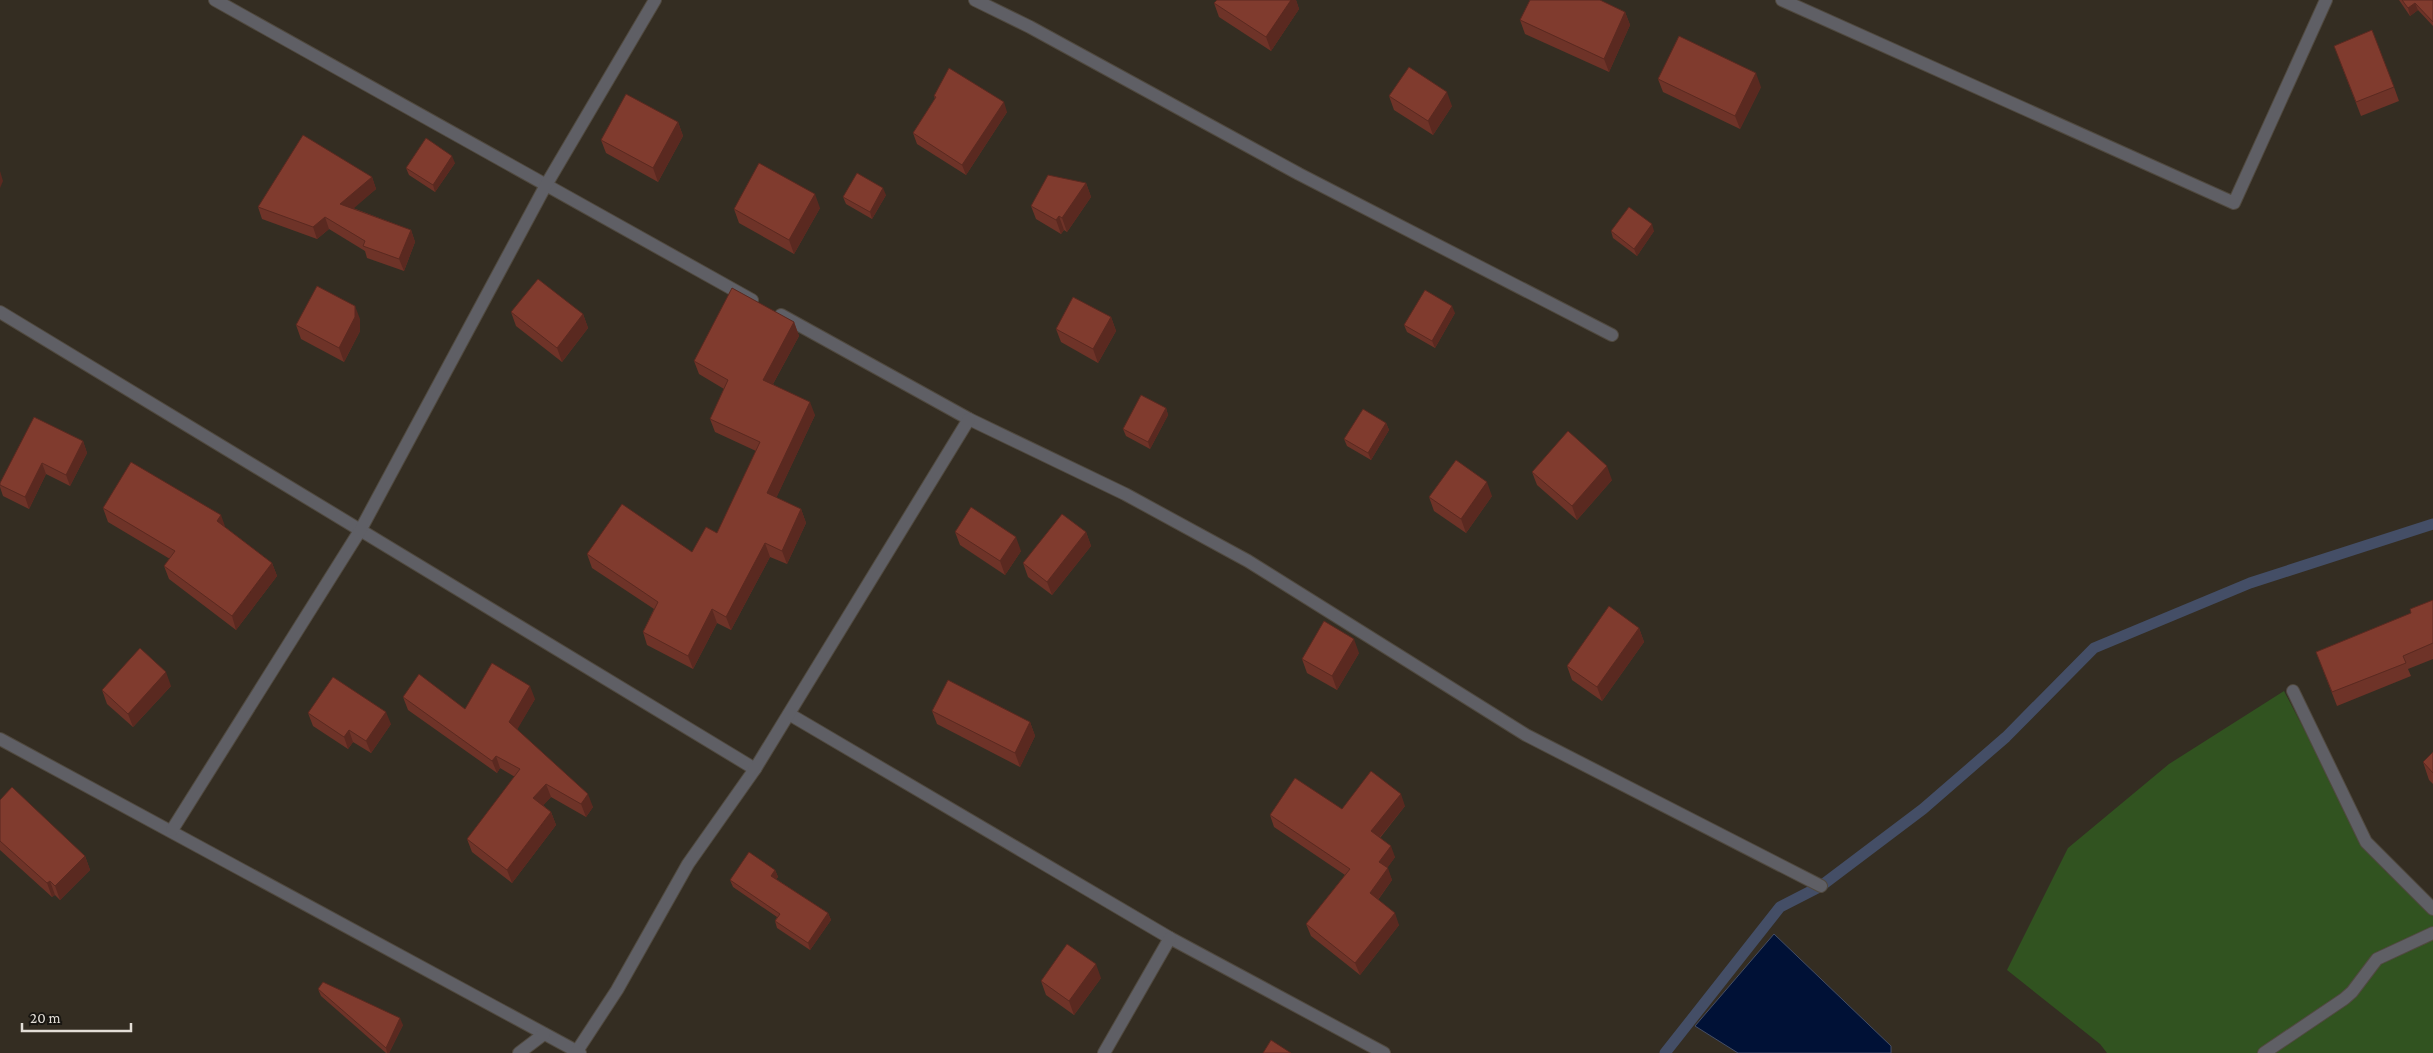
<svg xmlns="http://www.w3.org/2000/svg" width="2433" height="1053" font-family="'Crimson Pro',serif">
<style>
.green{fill:#315320}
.water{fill:#001136;stroke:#444e66}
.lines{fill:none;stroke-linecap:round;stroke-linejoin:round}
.stream{stroke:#444e66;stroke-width:11}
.minor-casing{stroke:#50493f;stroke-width:14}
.minor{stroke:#5f5f65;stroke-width:12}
.wall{fill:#6e3328}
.shaded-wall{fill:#5a2920}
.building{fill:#803b2e;stroke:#5a2920}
</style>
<rect width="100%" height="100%" fill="#342d22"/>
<!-- green -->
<polygon class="green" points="2284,691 2329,777 2385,871 2413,893 2433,914 2433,1053 2107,1053 2100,1044 2007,970 2068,848 2169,764"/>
<!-- water -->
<polygon class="water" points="1774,934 1891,1046 1891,1053 1738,1053 1695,1026"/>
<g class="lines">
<!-- stream -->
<polyline class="stream" points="1665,1053 1780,907 1821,886 1923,809 2006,737 2094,648 2250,583 2433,524"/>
<!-- minor casing -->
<g class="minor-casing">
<g id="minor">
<polyline points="215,0 752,300"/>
<polyline points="975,0 1030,27 1299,174 1612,335"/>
<polyline points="1782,0 2234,203 2326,0"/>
<polyline points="0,312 755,769"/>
<polyline points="781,315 969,419 1125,494 1248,561 1526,735 1821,886"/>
<polyline points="2293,691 2366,842 2433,909"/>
<polyline points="789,714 1170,938 1384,1053"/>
<polyline points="0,739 580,1053"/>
<polyline points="172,830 361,529 546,185 655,0"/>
<polyline points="577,1051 617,990 688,864 755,769 969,419"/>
<polyline points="519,1053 544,1034"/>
<polyline points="1104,1053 1170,938"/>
<polyline points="2264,1053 2344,999 2352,992 2377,959 2433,933"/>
</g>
</g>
<!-- minor -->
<use href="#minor" class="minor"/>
</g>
<!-- wall -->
<g class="wall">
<polygon points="1217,0 1296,0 1299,9 1271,51 1219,17 1214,3"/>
<polygon points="2399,0 2433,0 2433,26 2418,10 2410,16"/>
<polygon points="1625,12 1630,25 1609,72 1525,34 1520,20"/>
<polygon points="2339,59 2394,87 2399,101 2361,116"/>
<polygon points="1658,79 1761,87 1740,129 1663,92"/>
<polygon points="934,96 1007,112 966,175 917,144 913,133 935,99"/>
<polygon points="1389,96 1452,106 1433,135 1394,110"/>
<polygon points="678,122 683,136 658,182 606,153 601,140"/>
<polygon points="455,163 435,192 409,175 406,168"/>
<polygon points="372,177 376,189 353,208 411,230 415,242 404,271 367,258 365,251 329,229 317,239 262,219 258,207"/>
<polygon points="1086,183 1091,197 1067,232 1064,230 1061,234 1036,219 1031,206"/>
<polygon points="886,195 872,219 846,204 843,197"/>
<polygon points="820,208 794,254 739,223 734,209"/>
<polygon points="1611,231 1654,231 1637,256 1613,238"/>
<polygon points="511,312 583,314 588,328 562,362 516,326"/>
<polygon points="1455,313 1435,348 1407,332 1404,325"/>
<polygon points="1111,317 1116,331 1098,363 1061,342 1056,329"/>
<polygon points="360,319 360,331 344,362 301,339 296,325"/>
<polygon points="794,322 799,336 773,384 815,415 776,498 801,509 806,523 787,564 770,557 731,630 717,623 693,669 647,645 643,632 654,609 592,568 587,554 692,552 717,533 756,451 715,432 710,419 724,389 699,374 694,361"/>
<polygon points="1166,408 1168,415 1150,449 1126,436 1123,429"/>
<polygon points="1386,423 1389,430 1371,460 1347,446 1344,439"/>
<polygon points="83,441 87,453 70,486 46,474 29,509 3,496 0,487 0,483"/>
<polygon points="1532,472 1612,480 1577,520 1537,485"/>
<polygon points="1492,496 1466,533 1434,511 1429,497"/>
<polygon points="103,508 225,527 272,563 277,576 236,630 169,579 164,566 170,559 108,522"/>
<polygon points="955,532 1021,551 1005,575 960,545"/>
<polygon points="1086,532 1091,546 1052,595 1028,577 1023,563"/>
<polygon points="2433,600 2433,659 2408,669 2411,676 2337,706 2316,652 2411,614"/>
<polygon points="1639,628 1644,642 1602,701 1572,680 1567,666"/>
<polygon points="1359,653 1337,690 1307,673 1302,659"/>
<polygon points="171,686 133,727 107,704 102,690"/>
<polygon points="403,697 465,709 535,699 517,729 593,807 586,817 551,797 543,805 551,812 556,825 512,883 472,852 467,839 515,777 500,768 497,773 408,710"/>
<polygon points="932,711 1030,722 1035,736 1020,767 937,724"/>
<polygon points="308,713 391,724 371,753 353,742 348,749 313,726"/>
<polygon points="2433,752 2433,784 2429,780 2423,762"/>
<polygon points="0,800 85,856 90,870 60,900 55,895 52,897 0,850"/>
<polygon points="1405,806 1380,838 1395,857 1387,868 1392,880 1378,900 1399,925 1360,975 1311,936 1306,924 1345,875 1274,827 1270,815 1342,809"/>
<polygon points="775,870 778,877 776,879 828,913 831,920 810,950 777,928 775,921 777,917 733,887 730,880"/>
<polygon points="1101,978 1074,1015 1046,995 1041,981"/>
<polygon points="318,989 403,1025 389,1053 386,1053 321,996"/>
</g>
<!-- shaded-wall -->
<g class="shaded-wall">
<polygon points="1291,0 1296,0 1299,9 1271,51 1266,37"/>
<polygon points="2415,3 2418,10 2410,16 2408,8"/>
<polygon points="1625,12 1630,25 1609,72 1604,59"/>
<polygon points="1756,73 1761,87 1740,129 1735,116"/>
<polygon points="1447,92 1452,106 1433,135 1428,121"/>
<polygon points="1004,102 1007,112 966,175 962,165"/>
<polygon points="678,122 683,136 658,182 653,168"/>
<polygon points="452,156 455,163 435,192 433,185"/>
<polygon points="0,171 3,181 0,188"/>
<polygon points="372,177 376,189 345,216 340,204"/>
<polygon points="1086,183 1091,197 1067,232 1062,218"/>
<polygon points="883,188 886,195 872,219 870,212"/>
<polygon points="815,194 820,208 794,254 789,240"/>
<polygon points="1059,216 1064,230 1061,234 1056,220"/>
<polygon points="325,217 329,229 317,239 313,227"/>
<polygon points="1652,224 1654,231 1637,256 1634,249"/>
<polygon points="411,230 415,242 404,271 399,259"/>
<polygon points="355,306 360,319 360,331 344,362 339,348"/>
<polygon points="1452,306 1455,313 1435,348 1432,341"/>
<polygon points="583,314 588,328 562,362 557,348"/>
<polygon points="1111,317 1116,331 1098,363 1093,349"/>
<polygon points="794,322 799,336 768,393 763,380"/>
<polygon points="810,402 815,415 772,507 767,493"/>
<polygon points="1166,408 1168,415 1150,449 1148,442"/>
<polygon points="1386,423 1389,430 1371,460 1368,453"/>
<polygon points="83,441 87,453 70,486 66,475"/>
<polygon points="42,463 46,474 29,509 25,497"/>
<polygon points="1607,466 1612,480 1577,520 1572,506"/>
<polygon points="1487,482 1492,496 1466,533 1461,519"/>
<polygon points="801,509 806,523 787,564 782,551"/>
<polygon points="221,515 226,529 217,521"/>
<polygon points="1086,532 1091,546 1052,595 1047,582"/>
<polygon points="1016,537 1021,551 1005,575 1000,561"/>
<polygon points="765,543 770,557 731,630 726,617"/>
<polygon points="272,563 277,576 236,630 232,616"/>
<polygon points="712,609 717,623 693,669 688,656"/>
<polygon points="1639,628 1644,642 1602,701 1597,687"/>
<polygon points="1354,639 1359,653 1337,690 1332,676"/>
<polygon points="166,672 171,686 133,727 128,714"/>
<polygon points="530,686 535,699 514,735 509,722"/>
<polygon points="386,712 391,724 371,753 366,741"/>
<polygon points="1030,722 1035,736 1020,767 1015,753"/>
<polygon points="349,730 353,742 348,749 344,737"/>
<polygon points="496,756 500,768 497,773 492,761"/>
<polygon points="546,784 551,797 538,811 533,798"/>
<polygon points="588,794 593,807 586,817 581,804"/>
<polygon points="1401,794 1405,806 1375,843 1371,831"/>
<polygon points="551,812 556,825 512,883 507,870"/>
<polygon points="1391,846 1395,857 1383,874 1379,862"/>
<polygon points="85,856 90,870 60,900 55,886"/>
<polygon points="1388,868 1392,880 1374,905 1370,893"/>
<polygon points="775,870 778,877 773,883 771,876"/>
<polygon points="50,881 55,895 52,897 47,883"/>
<polygon points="828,913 831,920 810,950 808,943"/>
<polygon points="1395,913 1399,925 1360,975 1355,963"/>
<polygon points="1096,964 1101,978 1074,1015 1069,1001"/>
<polygon points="400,1018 403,1025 389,1053 387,1053 386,1048"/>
</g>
<!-- building -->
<g class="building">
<polygon points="1217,0 1291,0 1266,37 1214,3"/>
<polygon points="1530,0 1600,0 1625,12 1604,59 1520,20"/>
<polygon points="2402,0 2433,0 2433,22 2415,3 2408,8"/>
<polygon points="2372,30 2394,87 2356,102 2334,46"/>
<polygon points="1679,36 1756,73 1735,116 1658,79"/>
<polygon points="1409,67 1447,92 1428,121 1389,96"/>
<polygon points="949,68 1004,102 962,165 913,133 936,97 934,96"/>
<polygon points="626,94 678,122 653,168 601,140"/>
<polygon points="303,135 372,177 340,204 411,230 399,259 363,246 365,241 325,217 313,227 258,207"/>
<polygon points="426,138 452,156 433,185 406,168"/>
<polygon points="759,163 815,194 789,240 734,209"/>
<polygon points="857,173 883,188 870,212 843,197"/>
<polygon points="1048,175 1086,183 1062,218 1059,216 1056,220 1031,206"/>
<polygon points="1629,207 1652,224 1634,249 1611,231"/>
<polygon points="538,279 583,314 557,348 511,312"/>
<polygon points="317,286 355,306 355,317 339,348 296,325"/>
<polygon points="732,288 794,322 763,380 810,402 767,493 801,509 782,551 765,543 726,617 712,609 688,656 643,632 658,602 587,554 622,504 692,552 706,527 717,533 760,442 710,419 728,380 694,361"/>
<polygon points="1425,290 1452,306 1432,341 1404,325"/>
<polygon points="1073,297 1111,317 1093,349 1056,329"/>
<polygon points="1141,395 1166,408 1148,442 1123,429"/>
<polygon points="1363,409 1386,423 1368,453 1344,439"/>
<polygon points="34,417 83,441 66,475 42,463 25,497 0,485 0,483"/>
<polygon points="1568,431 1607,466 1572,506 1532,472"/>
<polygon points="1456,460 1487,482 1461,519 1429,497"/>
<polygon points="131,462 221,515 217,521 272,563 232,616 164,566 175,551 103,508"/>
<polygon points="971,507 1016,537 1000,561 955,532"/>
<polygon points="1062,514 1086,532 1047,582 1023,563"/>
<polygon points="2433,600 2433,643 2403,656 2406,663 2332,692 2316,652 2411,613 2410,609"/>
<polygon points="1609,606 1639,628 1597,687 1567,666"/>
<polygon points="1324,621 1354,639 1332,676 1302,659"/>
<polygon points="140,648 166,672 128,714 102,690"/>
<polygon points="492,663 530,686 509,722 588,794 581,804 546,784 533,798 551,812 507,870 467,839 520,769 496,756 492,761 403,697 419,674 465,709"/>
<polygon points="333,677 386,712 366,741 349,730 344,737 308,713"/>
<polygon points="948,680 1030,722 1015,753 932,711"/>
<polygon points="2433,752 2433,773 2423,762"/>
<polygon points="1371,771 1401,794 1371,831 1391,846 1379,862 1388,868 1370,893 1395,913 1355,963 1306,924 1350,869 1270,815 1295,778 1342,809"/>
<polygon points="12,787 85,856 55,886 50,881 47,883 0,841 0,800"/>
<polygon points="749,852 775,870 771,876 828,913 808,943 775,921 780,914 730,880"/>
<polygon points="1067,944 1096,964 1069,1001 1041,981"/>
<polygon points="323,982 400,1018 386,1048 318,989"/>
<polygon points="1271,1040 1291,1053 1263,1053"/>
</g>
<!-- scale -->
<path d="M22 1023v8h109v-8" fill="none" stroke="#e3ded7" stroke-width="2.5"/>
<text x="30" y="1023" font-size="15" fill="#e3ded7" stroke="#191611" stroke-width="4" paint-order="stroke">20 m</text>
</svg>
